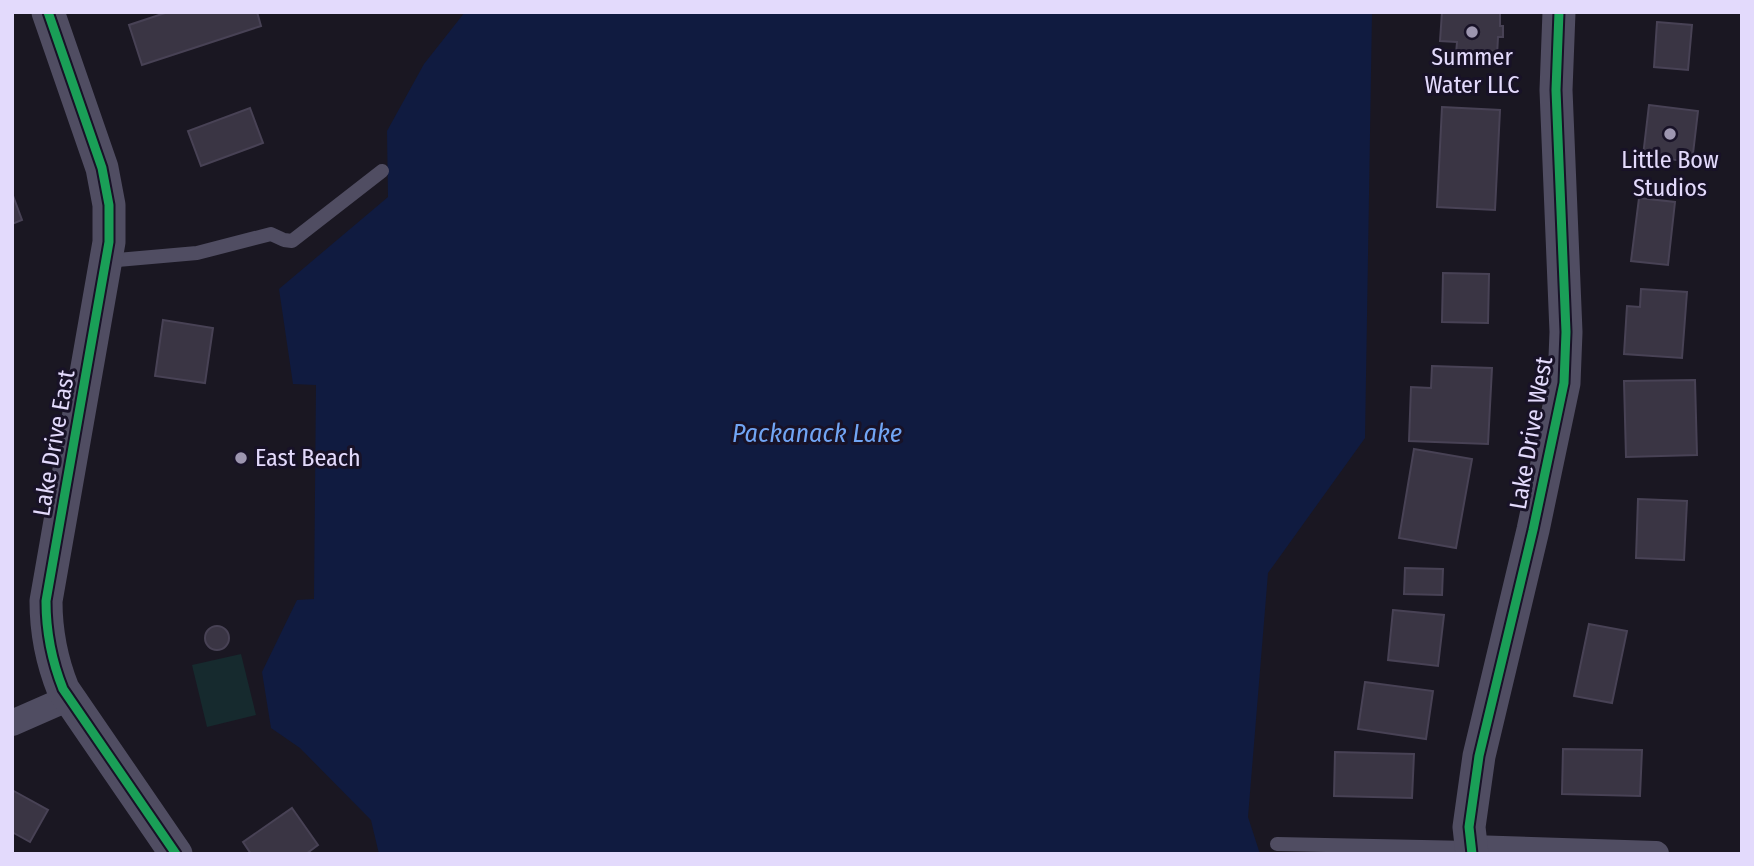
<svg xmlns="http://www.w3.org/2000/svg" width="1754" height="866" font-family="'Fira Sans Condensed',sans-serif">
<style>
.green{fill:#162a2e}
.water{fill:#101b40}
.building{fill:#3a3544;stroke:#484255;stroke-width:2}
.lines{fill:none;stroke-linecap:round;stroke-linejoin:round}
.service{stroke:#504d62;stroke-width:14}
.minor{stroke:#504d62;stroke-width:26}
.tertiary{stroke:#504d62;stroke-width:33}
.cycleway-casing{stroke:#181227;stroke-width:13}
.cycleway{stroke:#1a9f57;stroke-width:9}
.poi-dot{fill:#9d96b0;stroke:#181227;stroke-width:2.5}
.labels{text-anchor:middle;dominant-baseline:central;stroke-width:6;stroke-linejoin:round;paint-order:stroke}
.poi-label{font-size:24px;fill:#e3dafc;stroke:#181227}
.street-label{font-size:24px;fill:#e3dafc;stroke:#181227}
.water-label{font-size:26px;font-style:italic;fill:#71a5f4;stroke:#181227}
</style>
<rect width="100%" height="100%" fill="#1a1722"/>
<!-- green -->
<polygon class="green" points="241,654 256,715 207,727 192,665"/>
<!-- water -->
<polygon class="water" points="465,12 1372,12 1365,438 1268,573 1248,817 1260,854 379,854 371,820 300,748 271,728 262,672 297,600 314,599 316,385 293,384 279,289 388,197 387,131 424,64"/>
<!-- building -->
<g class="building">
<polygon points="168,12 257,12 261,26 142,65 129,25"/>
<polygon points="1442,12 1500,12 1500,26 1503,26 1503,37 1498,37 1497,56 1456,54 1457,42 1440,41"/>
<polygon points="1657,22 1692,25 1688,70 1654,67"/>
<polygon points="1649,105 1698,111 1692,162 1643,156"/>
<polygon points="1442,107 1500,110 1495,210 1437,207"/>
<polygon points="250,108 263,143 201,166 188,131"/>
<polygon points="12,193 22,220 12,224"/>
<polygon points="1639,198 1675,202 1668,265 1631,261"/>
<polygon points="1443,273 1489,274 1488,323 1442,322"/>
<polygon points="1641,289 1687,292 1682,358 1624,354 1627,306 1640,307"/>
<polygon points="163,320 213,328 205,383 155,376"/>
<polygon points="1432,366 1492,368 1488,444 1409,441 1411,387 1431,388"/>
<polygon points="1695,380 1697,455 1626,457 1624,381"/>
<polygon points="1414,449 1472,459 1456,548 1399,538"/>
<polygon points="1638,499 1687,501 1684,560 1636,558"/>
<polygon points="1405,568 1443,569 1442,595 1404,594"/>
<polygon points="1393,610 1444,615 1438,666 1388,660"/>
<polygon points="1589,624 1627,631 1612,703 1574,696"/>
<circle cx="217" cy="638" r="12"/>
<polygon points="1365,682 1433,691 1426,739 1358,729"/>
<polygon points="1563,749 1642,750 1640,796 1562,794"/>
<polygon points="1335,752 1414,754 1412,798 1334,796"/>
<polygon points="12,790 48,810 30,842 12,832"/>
<polygon points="292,808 318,845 306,854 251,854 243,842"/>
</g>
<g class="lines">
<!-- service -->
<g class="service">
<polyline points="106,261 197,253 271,234 284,240 292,241 382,171"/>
<polyline points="1277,844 1471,848"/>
</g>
<!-- minor -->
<g class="minor">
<polyline points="12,723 69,698"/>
<polyline points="1471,848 1656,854"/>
</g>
<!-- tertiary -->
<g class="tertiary">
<path d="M48 12 102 168 109 205V242L46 601C46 633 51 659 63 689L176 854"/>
<polyline points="1472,854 1469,827 1479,756 1533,530 1564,383 1566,332 1556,90 1559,12"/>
</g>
<!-- cycleway casing -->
<g class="cycleway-casing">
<g id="cycleway">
<path d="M48 12 102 168 109 205V242L46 601C46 633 51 659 63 689L176 854"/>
<polyline points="1472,854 1469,827 1479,756 1533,530 1564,383 1566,332 1556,90 1559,12"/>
</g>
</g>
<!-- cycleway -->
<use href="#cycleway" class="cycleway"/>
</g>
<!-- markers -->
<g class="poi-dot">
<circle cx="1472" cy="32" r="7"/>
<circle cx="1670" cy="134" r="7"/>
<circle cx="241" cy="458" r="7"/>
</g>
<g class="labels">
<!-- poi labels -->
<g class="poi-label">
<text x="1472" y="57">Summer<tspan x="1472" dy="28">Water LLC</tspan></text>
<text x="1670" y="160">Little Bow<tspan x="1670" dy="28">Studios</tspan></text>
<text x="255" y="458" text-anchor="start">East Beach</text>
</g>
<!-- street labels -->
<g class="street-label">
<text transform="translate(1531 433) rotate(-80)">Lake Drive West</text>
<text transform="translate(54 443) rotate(-80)">Lake Drive East</text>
</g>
<!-- water labels -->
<g class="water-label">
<text x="817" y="433">Packanack Lake</text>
</g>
</g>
<!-- border -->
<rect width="1754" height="866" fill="none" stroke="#e3dafc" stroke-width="28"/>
</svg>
